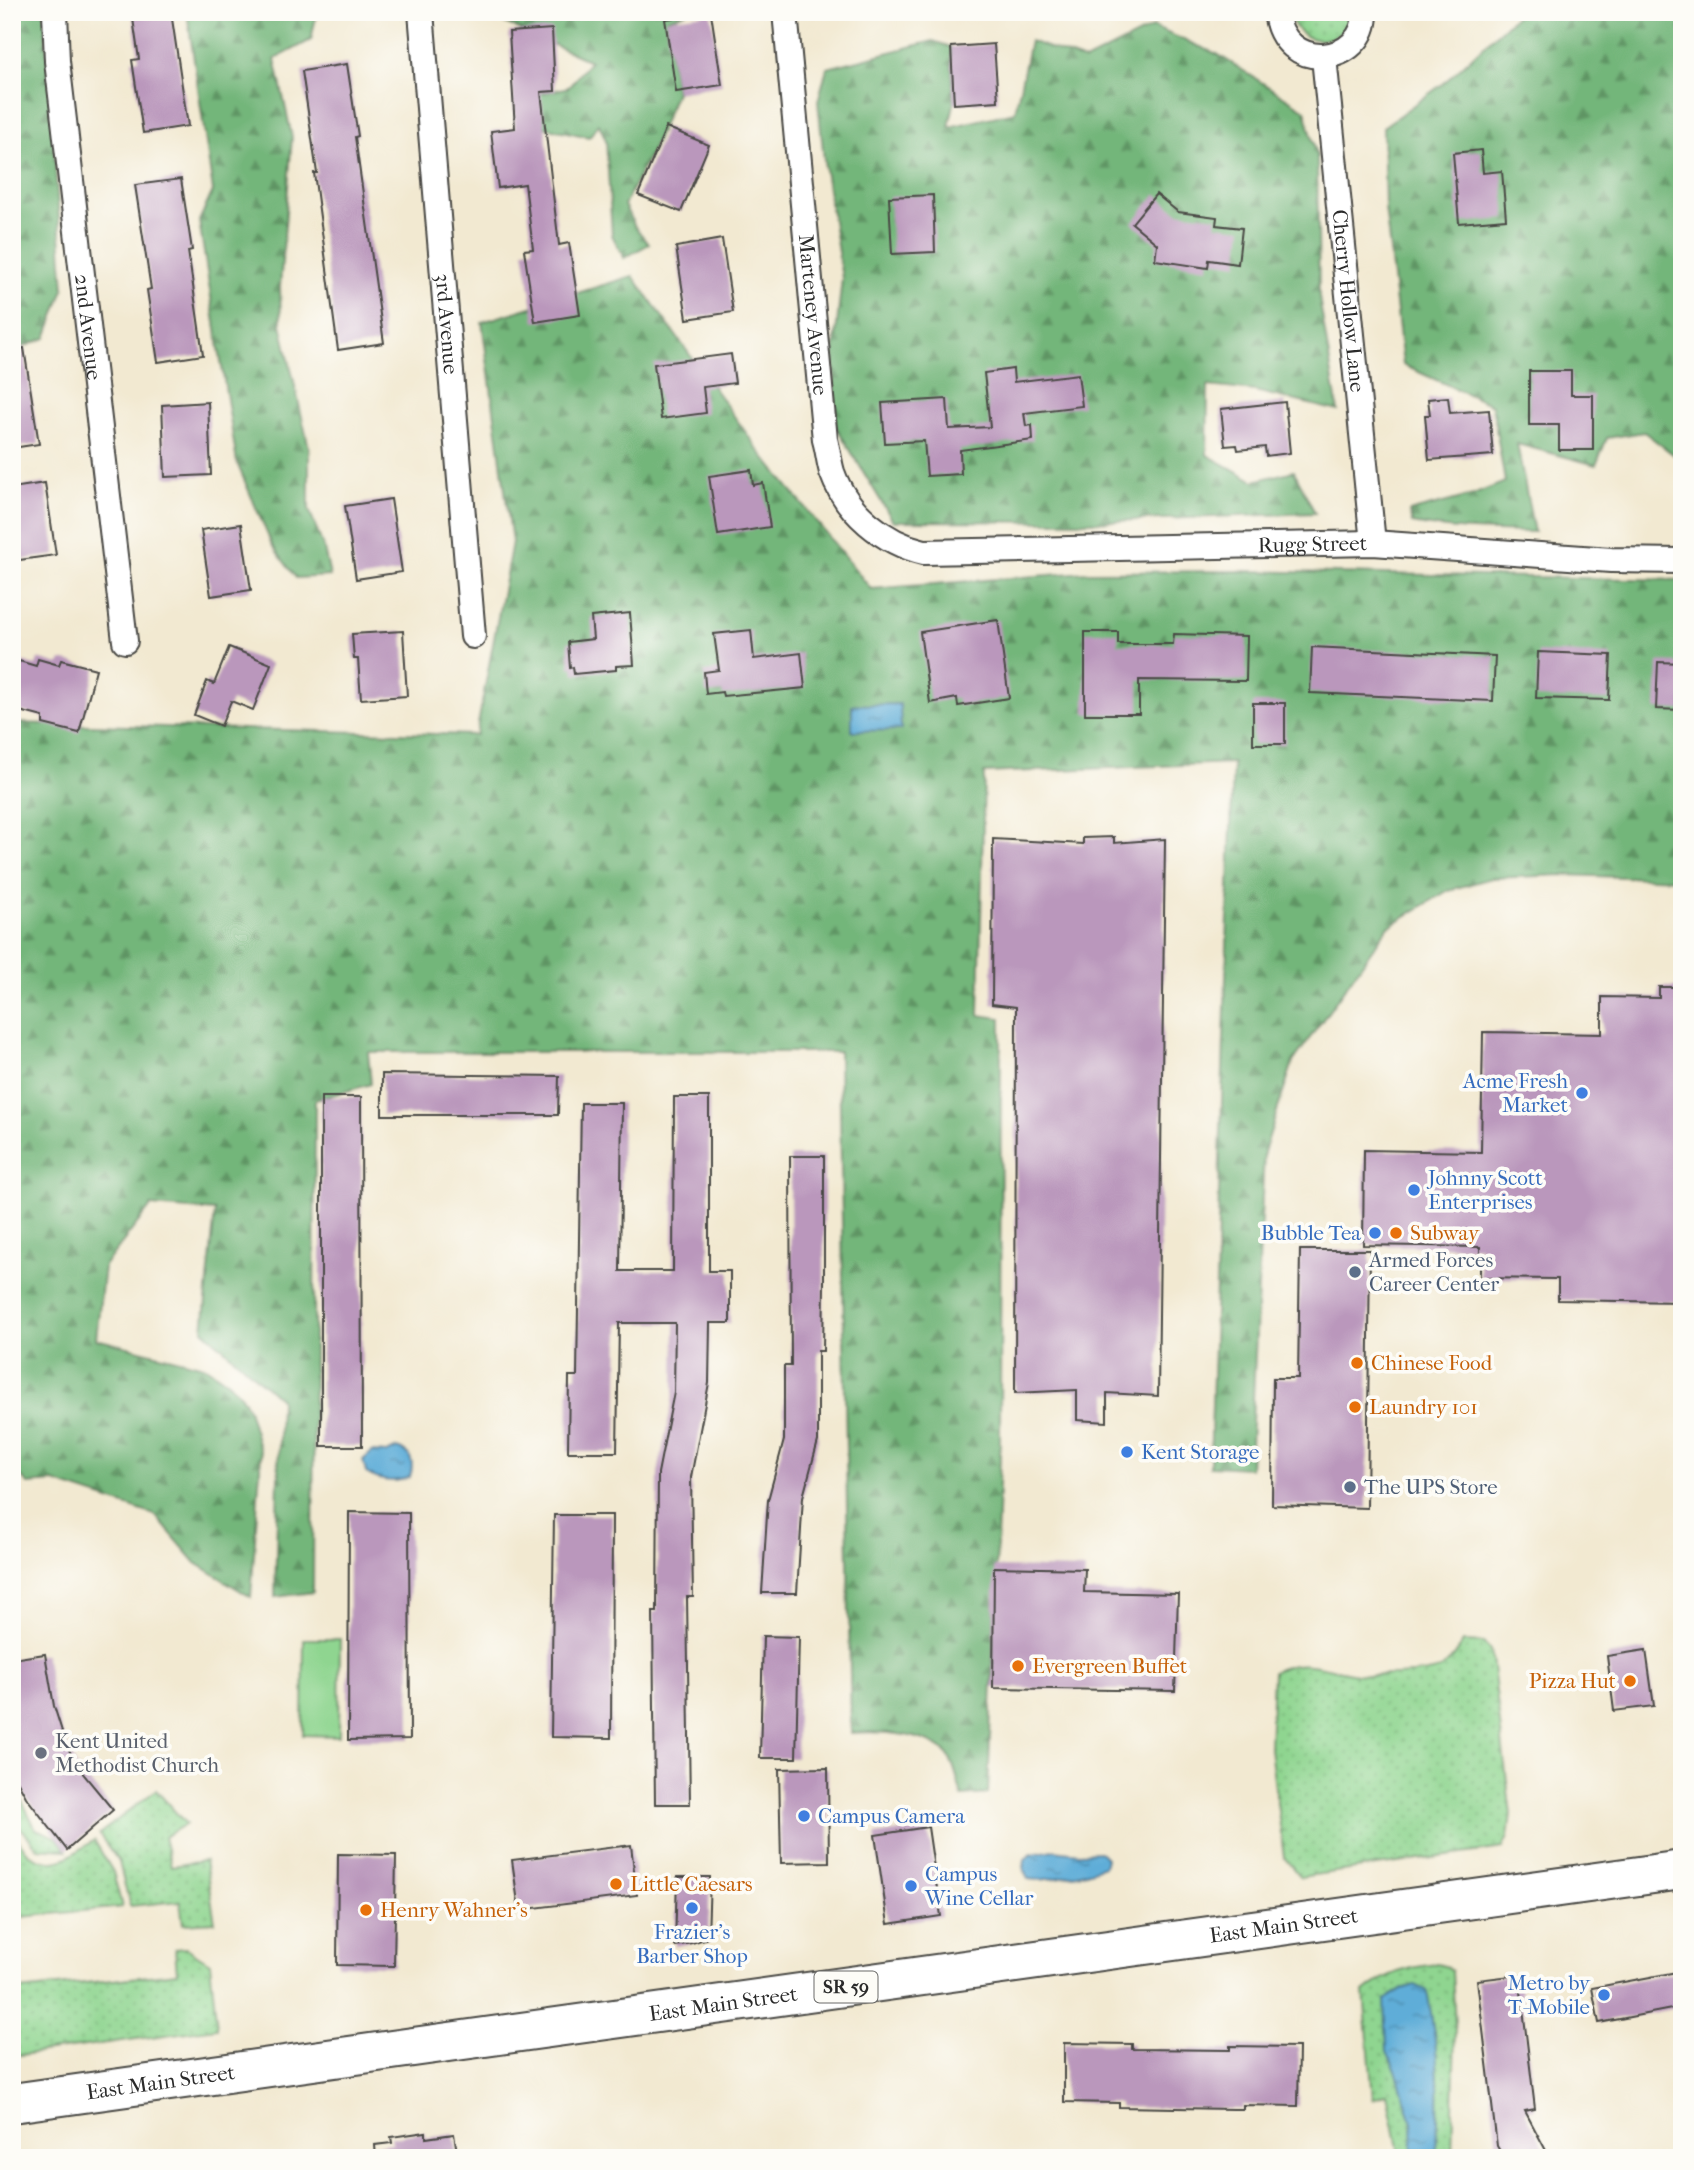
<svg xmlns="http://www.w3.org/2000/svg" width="1694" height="2170" font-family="'IM FELL French Canon',serif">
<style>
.grass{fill:url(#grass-dots);stroke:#5d805e;stroke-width:2}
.forest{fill:url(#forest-firs);stroke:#4f7052;stroke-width:2}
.green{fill:#8fd590;stroke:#5d805e;stroke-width:2}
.water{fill:url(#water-ripples);stroke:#446c82;stroke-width:2}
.building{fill:#ba97bc}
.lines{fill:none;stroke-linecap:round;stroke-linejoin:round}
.street-casing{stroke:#494844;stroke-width:28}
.primary-casing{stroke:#494844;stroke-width:42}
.street{stroke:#fff;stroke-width:24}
.primary{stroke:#fff;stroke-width:38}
.shop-dot{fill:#3f7fe0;stroke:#fdfcf7;stroke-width:2.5}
.food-dot{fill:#e8710a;stroke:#fdfcf7;stroke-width:2.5}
.service-dot{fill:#5c6f8a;stroke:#fdfcf7;stroke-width:2.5}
.worship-dot{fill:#6b7280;stroke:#fdfcf7;stroke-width:2.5}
.labels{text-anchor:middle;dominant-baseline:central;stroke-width:7;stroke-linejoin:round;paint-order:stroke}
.shield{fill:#fdfcf7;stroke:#6a6a68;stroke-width:2}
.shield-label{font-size:19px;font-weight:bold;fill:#2b2b2b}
.street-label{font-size:21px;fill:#2b2b2b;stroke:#fdfcf7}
.shop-label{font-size:21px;fill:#366cbe;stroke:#fdfcf7;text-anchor:start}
.food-label{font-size:21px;fill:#c56008;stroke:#fdfcf7;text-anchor:start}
.service-label{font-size:21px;fill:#4e5e75;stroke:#fdfcf7;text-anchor:start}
.worship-label{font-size:21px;fill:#5b616d;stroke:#fdfcf7;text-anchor:start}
</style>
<defs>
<pattern id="grass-dots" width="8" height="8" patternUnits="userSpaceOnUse" patternTransform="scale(1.75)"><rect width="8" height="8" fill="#8fd590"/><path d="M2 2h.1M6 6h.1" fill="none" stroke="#7cb77c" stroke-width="1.8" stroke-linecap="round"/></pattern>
<pattern id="forest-firs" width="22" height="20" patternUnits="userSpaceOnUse" patternTransform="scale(1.75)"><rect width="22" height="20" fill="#73b67a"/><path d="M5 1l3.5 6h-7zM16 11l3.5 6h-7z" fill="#5f9464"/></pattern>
<pattern id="water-ripples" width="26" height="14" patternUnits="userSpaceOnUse" patternTransform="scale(1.75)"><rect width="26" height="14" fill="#5eadd8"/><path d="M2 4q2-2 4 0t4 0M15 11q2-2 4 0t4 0" fill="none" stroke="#4e8daf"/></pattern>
</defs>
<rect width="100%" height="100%" fill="#fdfcf7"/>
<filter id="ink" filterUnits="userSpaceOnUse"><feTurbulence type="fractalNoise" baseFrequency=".0143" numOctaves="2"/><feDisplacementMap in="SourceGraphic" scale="14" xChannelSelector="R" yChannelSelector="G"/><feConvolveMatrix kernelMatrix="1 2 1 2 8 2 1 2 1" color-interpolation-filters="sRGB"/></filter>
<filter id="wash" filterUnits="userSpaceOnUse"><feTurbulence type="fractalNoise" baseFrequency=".00686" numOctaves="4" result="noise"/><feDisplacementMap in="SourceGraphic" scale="28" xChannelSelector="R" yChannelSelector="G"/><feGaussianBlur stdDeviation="1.57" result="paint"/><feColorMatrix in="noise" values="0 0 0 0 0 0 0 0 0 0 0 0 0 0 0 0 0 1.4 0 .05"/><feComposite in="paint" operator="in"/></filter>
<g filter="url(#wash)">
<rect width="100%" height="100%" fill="#f2e9d1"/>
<!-- grass -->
<g class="grass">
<path d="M1290 12H1351C1346 49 1295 49 1290 12Z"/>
<path d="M1463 1642 1483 1643 1491 1650 1511 1815 1508 1837 1503 1848 1300 1877 1284 1857 1270 1749 1273 1672C1301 1656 1327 1670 1357 1674 1374 1676 1430 1676 1443 1667 1452 1660 1458 1652 1463 1642Z"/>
<polygon points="12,1781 36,1829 56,1837 67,1850 38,1848 18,1825 12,1816"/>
<polygon points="156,1790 186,1824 164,1837 171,1866 205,1861 215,1922 183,1924 180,1901 130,1906 119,1862 99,1834"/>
<path d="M12 1832C18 1839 23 1848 30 1854 52 1872 76 1853 94 1840L113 1872 122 1907 12 1918Z"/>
<polygon points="186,1948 210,1963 217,2028 12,2056 12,1991 177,1973 175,1949"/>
<path d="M1437 1964 1448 1967 1452 1971 1455 2026 1452 2158H1400L1387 2093 1373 2099 1364 1992C1386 1973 1409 1967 1437 1964Z"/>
</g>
<!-- forest -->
<g class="forest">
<polygon points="12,12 44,12 64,289 46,338 12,351"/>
<polygon points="187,12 317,12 311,40 275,59 292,137 280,287 281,324 309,448 309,509 324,549 330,576 296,578 272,545 237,463 199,221 213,191"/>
<polygon points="481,12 687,12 666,20 676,92 653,148 624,205 635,227 649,244 624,258 612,235 606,140 599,124 589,137 525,123 525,97 569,87 590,61"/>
<path d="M1520 12H1682V461L1644 432 1607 438 1596 465 1517 444 1534 532C1494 531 1452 531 1412 523L1409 512 1473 495 1505 482 1492 405 1403 365 1385 207 1383 127 1444 83Z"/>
<polygon points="1153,27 1217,54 1305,110 1317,156 1319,297 1338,411 1255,391 1208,386 1207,455 1254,481 1294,471 1315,513 1087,522 893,521 835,425 834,352 842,278 825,170 818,101 827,68 933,41 951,47 954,104 949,127 1015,112 1030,41 1085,61"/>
<path d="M633 276 760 452 871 589 1086 572 1240 571 1682 580V879L1563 875 1492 878 1449 890 1388 927 1293 1062 1264 1152 1250 1468 1210 1466 1233 763 984 773 979 1015 1001 1018 1000 1457 988 1794 962 1796C958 1784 955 1763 947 1754 926 1732 878 1731 851 1733L839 1052H368L371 1084 315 1100 313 1592 275 1597 280 1399 203 1330 215 1211 151 1206 104 1266 96 1339 204 1366 228 1382 241 1396 248 1409 261 1454 251 1597 196 1563 155 1515 54 1482 28 1484 12 1468V723L476 735 512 542 482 322Z"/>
</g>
<!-- green -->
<polygon class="green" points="304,1639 340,1639 339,1736 303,1735"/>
<!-- water -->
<g class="water">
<polygon points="900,704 901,730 852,731 852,705"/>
<path d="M397 1448C412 1451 414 1464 410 1477 395 1483 380 1482 366 1473L363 1460 372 1452 387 1453Z"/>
<path d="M1054 1850 1079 1853 1100 1852 1106 1858 1104 1866C1087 1873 1046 1882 1028 1879L1024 1870 1025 1859 1032 1854Z"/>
<path d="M1415 1985 1426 1990C1431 2004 1431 2018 1434 2032 1440 2076 1439 2114 1436 2158H1413L1412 2122 1396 2070 1387 2052 1385 2000 1402 1989Z"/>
</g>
<g id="blocks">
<!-- building -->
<g class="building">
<polygon points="132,12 171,12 188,126 143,133 132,60 139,59"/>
<polygon points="711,13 722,85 676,92 665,19"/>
<polygon points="552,29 555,91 541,92 559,245 569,243 580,315 535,322 524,250 533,249 525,184 498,188 491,131 515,128 509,32"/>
<polygon points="994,44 998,101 954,104 951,47"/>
<polygon points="347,64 358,136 355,137 384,343 338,350 314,173 317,173 302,71"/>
<polygon points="666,127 709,145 681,212 638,195"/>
<polygon points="1481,150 1483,173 1502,171 1506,219 1459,223 1453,153"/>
<polygon points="181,179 192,250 188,251 203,355 158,362 147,290 151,289 135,185"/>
<polygon points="1156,194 1178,212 1217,217 1216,225 1242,228 1238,264 1209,260 1208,268 1155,260 1157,244 1132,223"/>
<polygon points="933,195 935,252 892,254 889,197"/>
<polygon points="722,239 733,312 687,319 676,247"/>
<polygon points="24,348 39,444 12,448 12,349"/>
<polygon points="731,354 735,383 703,387 706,413 661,419 654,364"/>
<polygon points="1013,369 1014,382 1078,374 1082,406 1024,413 1026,426 1032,425 1033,440 960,450 961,474 927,476 924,441 885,443 882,403 947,399 949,429 990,427 984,373"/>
<polygon points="1529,371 1571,371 1571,395 1593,395 1593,450 1559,450 1559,425 1529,425"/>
<polygon points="1448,397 1450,413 1489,410 1493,455 1429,460 1425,415 1430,415 1428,399"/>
<polygon points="208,402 211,475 165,477 162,405"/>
<polygon points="1285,402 1290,453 1266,456 1265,447 1238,450 1237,445 1225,446 1221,409"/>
<polygon points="751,470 753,485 763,483 770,527 718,535 709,476"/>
<polygon points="45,483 56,555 12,561 12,488"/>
<polygon points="391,499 402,572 356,579 345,506"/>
<polygon points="241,524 251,590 211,596 201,530"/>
<polygon points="630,613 634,665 616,666 616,670 574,674 573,667 570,668 568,642 593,639 591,617"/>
<polygon points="998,620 1009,698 958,706 957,698 930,703 920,632"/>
<polygon points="751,630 754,659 801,653 805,688 723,696 722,692 706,694 704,672 719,670 714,634"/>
<polygon points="403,631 407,696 361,699 358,659 354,659 352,634"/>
<polygon points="1085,632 1118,632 1118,644 1173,644 1174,634 1247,636 1246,681 1139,680 1139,714 1085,714"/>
<polygon points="229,647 271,664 253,710 231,701 221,726 194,715 207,681 214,684"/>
<polygon points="1312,647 1495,656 1493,701 1310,693"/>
<polygon points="1538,652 1611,655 1609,700 1536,698"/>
<polygon points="38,659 59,665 61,660 96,669 79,733 43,724 43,717 12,709 12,685 19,661 36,666"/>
<polygon points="1658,662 1682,663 1682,710 1656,709"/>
<rect x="1253" y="703" width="32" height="41"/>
<polygon points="1114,837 1114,843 1165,839 1158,1396 1107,1393 1107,1422 1077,1420 1077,1390 1015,1393 1016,1007 992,1004 993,839 1083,844 1083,838"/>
<polygon points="1659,987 1682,987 1682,1302 1558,1300 1558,1279 1480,1278 1480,1247 1363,1245 1364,1150 1481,1152 1483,1032 1602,1034 1602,997 1659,998"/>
<polygon points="382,1074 559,1076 558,1115 382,1115"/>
<polygon points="321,1097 361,1097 362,1446 321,1446"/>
<polygon points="674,1097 709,1097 709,1271 730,1271 730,1323 710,1323 709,1383 691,1477 693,1597 687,1597 690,1804 655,1804 653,1612 657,1612 658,1473 674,1392 675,1323 619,1323 617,1452 568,1452 569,1376 577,1376 581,1103 622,1103 620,1271 673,1271"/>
<polygon points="790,1156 824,1156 824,1281 823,1351 818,1351 818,1441 803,1497 797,1593 762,1593 768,1500 784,1440 784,1366 791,1366"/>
<polygon points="1300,1250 1370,1250 1367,1508 1272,1505 1273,1378 1298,1378"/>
<polygon points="349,1512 409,1513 410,1739 348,1740"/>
<polygon points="554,1515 612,1515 611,1738 551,1737"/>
<polygon points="994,1567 1085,1569 1084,1592 1178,1594 1175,1691 993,1688"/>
<polygon points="763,1636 799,1637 796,1758 760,1758"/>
<polygon points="1646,1650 1654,1706 1614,1711 1607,1656"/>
<polygon points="45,1654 54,1706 65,1741 76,1765 113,1810 67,1850 26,1797 12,1771 12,1659"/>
<polygon points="828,1768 829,1862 781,1863 779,1769"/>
<polygon points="928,1827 941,1916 888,1924 875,1835"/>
<polygon points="631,1845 637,1895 519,1910 512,1860"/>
<polygon points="338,1854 396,1855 394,1966 337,1965"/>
<polygon points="677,1877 710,1877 708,1938 692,1943 675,1946"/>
<polygon points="1682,1971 1682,2007 1599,2023 1592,1988"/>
<polygon points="1519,1975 1535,2109 1525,2111 1550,2158 1504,2158 1497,2146 1477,1980"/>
<polygon points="1064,2043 1132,2044 1132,2049 1230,2050 1230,2046 1299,2047 1298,2106 1243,2105 1243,2109 1233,2109 1119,2107 1119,2103 1064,2102"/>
<polygon points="426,2132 426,2138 454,2134 458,2158 376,2158 375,2145 392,2143 391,2137"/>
</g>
</g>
</g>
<g filter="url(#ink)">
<use href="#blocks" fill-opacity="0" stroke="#494844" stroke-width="2"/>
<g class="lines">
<!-- street casing -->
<g class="street-casing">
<g id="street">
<path id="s1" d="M55 12 57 61 125 641"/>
<path id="s2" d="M421 12 473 636"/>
<path id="s3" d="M785 12 825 440C828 450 829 462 832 472 846 512 884 543 924 552L1373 543 1611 560 1682 561"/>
<path d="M1276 12C1283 75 1366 66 1365 12"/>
<path id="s4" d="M1324 57 1373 543"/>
</g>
</g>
<!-- primary casing -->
<g class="primary-casing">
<g id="primary">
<path id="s5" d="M12 2103 1682 1870"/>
</g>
</g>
<!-- street -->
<use href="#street" class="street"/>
<!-- primary -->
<use href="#primary" class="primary"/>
</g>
</g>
<!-- markers -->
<g class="shop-dot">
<circle cx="1582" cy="1093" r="7"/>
<circle cx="1414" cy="1190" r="7"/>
<circle cx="1375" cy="1233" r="7"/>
<circle cx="1127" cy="1452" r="7"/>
<circle cx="804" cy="1816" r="7"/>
<circle cx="911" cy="1886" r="7"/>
<circle cx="692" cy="1908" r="7"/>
<circle cx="1604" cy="1995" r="7"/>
</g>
<g class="food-dot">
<circle cx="1396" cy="1233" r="7"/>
<circle cx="1357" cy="1363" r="7"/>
<circle cx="1355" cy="1407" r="7"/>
<circle cx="1018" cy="1666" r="7"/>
<circle cx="1630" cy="1681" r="7"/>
<circle cx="616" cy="1884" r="7"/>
<circle cx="366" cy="1910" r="7"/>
</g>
<g class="service-dot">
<circle cx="1355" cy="1272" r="7"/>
<circle cx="1350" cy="1487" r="7"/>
</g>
<circle class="worship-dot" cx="41" cy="1753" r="7"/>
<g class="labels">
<!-- shield labels -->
<rect class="shield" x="814.5" y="1971.5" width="63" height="31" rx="5"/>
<g class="shield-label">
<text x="846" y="1987">SR 59</text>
</g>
<!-- street labels -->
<g class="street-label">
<text stroke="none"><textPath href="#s4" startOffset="245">Cherry Hollow Lane</textPath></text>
<text stroke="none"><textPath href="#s3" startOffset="304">Marteney Avenue</textPath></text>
<text stroke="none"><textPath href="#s2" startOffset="313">3rd Avenue</textPath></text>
<text stroke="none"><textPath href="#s1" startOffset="317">2nd Avenue</textPath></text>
<text stroke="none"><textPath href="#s3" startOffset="978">Rugg Street</textPath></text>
<text stroke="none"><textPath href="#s5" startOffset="1284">East Main Street</textPath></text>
<text stroke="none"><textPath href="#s5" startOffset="718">East Main Street</textPath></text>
<text stroke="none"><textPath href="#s5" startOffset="150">East Main Street</textPath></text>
</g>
<!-- shop labels -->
<g class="shop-label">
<text x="1568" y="1081" text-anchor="end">Acme Fresh<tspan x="1568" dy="24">Market</tspan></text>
<text x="1428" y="1178">Johnny Scott<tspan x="1428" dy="24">Enterprises</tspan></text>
<text x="1361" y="1233" text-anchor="end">Bubble Tea</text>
<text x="1141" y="1452">Kent Storage</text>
<text x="818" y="1816">Campus Camera</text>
<text x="925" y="1874">Campus<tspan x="925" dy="24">Wine Cellar</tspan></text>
<text x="692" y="1932" text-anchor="middle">Frazier's<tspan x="692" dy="24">Barber Shop</tspan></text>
<text x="1590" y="1983" text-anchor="end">Metro by<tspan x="1590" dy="24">T-Mobile</tspan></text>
</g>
<!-- food labels -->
<g class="food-label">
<text x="1410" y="1233">Subway</text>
<text x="1371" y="1363">Chinese Food</text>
<text x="1369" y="1407">Laundry 101</text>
<text x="1032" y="1666">Evergreen Buffet</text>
<text x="1616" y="1681" text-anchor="end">Pizza Hut</text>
<text x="630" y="1884">Little Caesars</text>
<text x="380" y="1910">Henry Wahner's</text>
</g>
<!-- service labels -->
<g class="service-label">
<text x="1369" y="1260">Armed Forces<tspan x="1369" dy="24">Career Center</tspan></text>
<text x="1364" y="1487">The UPS Store</text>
</g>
<!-- worship labels -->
<g class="worship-label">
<text x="55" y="1741">Kent United<tspan x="55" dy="24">Methodist Church</tspan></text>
</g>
</g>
<!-- margin -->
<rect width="1694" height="2170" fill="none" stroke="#fdfcf7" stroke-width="42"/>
</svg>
